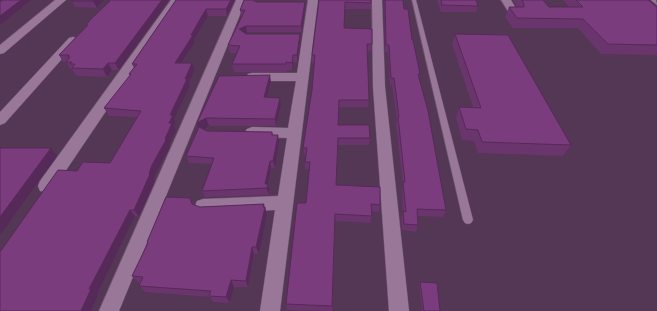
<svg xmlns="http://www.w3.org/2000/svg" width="657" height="311" font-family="'Fira Sans Condensed',sans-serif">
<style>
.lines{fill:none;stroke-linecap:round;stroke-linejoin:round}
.lane-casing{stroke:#6e546f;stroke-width:1}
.street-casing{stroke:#6e546f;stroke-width:1}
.lane{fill:#987799;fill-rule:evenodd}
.street{fill:#987799;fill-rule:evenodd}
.wall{fill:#6a346c}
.shaded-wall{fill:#562a58}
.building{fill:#7b3c7e;stroke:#562a58}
</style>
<rect width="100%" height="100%" fill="#543655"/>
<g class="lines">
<!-- lane casing -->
<g class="lane-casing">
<g id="lane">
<polygon points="412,0 416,0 473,220 471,223 468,224 465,223 463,220"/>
<polygon points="651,0 656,0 657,5"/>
</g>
</g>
<!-- street casing -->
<g class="street-casing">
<g id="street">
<polygon points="55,0 66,0 4,53 0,54 0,45"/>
<polygon points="171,0 181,0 52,191 46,192 40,191 38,186 40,181"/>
<polygon points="236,0 246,0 119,311 99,311"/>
<polygon points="308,0 318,0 280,311 260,311 275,210 203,213 197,211 195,206 197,201 203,199 278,196 287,138 252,137 247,135 245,132 247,129 252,127 288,128 296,81 252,81 248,80 246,77 248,74 252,73 297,73"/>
<polygon points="372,0 382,0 385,87 409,311 389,311 373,87"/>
<polygon points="501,0 511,0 519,14 517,16 511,16"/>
<polygon points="73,37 77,38 78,40 77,42 5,123 0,125 0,112 69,38"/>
</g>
</g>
<!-- lane -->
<use href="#lane" class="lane"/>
<!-- street -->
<use href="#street" class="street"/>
</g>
<!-- wall -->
<g class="wall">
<polygon points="72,0 104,0 97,8 75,7 72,1"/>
<polygon points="109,0 169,0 119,70 112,70 107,77 76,76 72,69 70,69 66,62 63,62 59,55 86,26 86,25 108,3 108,1"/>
<polygon points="176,0 235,0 227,16 208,16 194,40 195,42 182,63 192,63 195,70 189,83 190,86 174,119 176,122 174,126 176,130 169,145 170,147 156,173 154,179 155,181 139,217 135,216 97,294 98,295 91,311 0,311 77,171 110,163 137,117 109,116 104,108 130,76 129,74 134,68 132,64"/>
<polygon points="244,0 256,0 254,1 256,2 305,2 305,8 302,32 247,32 245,34 300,34 300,42 297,62 293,62 292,70 287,70 287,72 234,72 232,64 237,53 230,53 228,45 242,17 241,16 240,10"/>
<polygon points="319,0 371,0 371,9 345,9 344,28 372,44 371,51 367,51 369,100 368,107 339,107 338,125 370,138 369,145 338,145 336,185 380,205 379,212 371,211 372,216 370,223 335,221 332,311 287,310 286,304 306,203 309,169 305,169 305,162 306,155 304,155 303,148 312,90 314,63 312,63 312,55"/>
<polygon points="384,0 403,0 404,9 420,74 419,77 446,210 443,217 417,216 418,225 416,232 402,230 401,218 403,212 402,189 403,185 396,124 397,119 392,85 390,85 388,52 385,52"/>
<polygon points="437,0 476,0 478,6 476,12 441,12"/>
<polygon points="513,0 543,0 549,7 569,7 563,0 648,0 657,7 657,55 601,54 578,28 513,28 505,17 509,7 517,7"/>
<polygon points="455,34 571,145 563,156 478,153 474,141 462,140 456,118 459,107 473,107 452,44"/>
<polygon points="271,82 267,97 281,105 276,126 209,126 203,129 207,131 272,132 273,135 279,142 275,168 271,168 268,184 269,191 269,195 205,197 202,191 212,164 189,163 186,156 199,128 197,123"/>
<polygon points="264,204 264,207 265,207 267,215 259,254 254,254 248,287 234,287 230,303 213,302 210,297 145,292 139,286 140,283 139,283 132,276 148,244 147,242 193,205 200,207"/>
<polygon points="420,282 440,311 422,311 419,285"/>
</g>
<!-- shaded-wall -->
<g class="shaded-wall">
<polygon points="21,0 31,0 0,25 0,16"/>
<polygon points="94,0 104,0 97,8 93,1"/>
<polygon points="162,0 169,0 119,70 115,63"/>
<polygon points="231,0 235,0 227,16 226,9"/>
<polygon points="305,2 305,8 302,32 301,26"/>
<polygon points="206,9 208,16 194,40 195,42 177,70 175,63"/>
<polygon points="246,26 247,32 241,36 239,29"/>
<polygon points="300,34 300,42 297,62 297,55"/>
<polygon points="293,55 293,62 292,70 292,63"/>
<polygon points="108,63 112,70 107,77 103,69"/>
<polygon points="192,63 195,70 189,83 190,86 174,119 176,122 174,126 176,130 169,145 170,147 156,173 154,179 155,181 139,217 134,210 152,165 165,139 170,115 185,79"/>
<polygon points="270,75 271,82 265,104 264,97"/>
<polygon points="280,98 281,105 276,126 275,119"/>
<polygon points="206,118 209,126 200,131 197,123"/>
<polygon points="278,135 279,142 275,168 273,161"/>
<polygon points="51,148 57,156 0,235 0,217"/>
<polygon points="270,161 271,168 268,184 269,191 269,195 265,184"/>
<polygon points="264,204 265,210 265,207 267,215 259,254 256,247"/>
<polygon points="130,210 135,216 97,294 98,295 91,311 81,311 89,289"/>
<polygon points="252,247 254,254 248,287 246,281"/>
<polygon points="231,280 234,287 230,303 226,297"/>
</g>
<!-- building -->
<g class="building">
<polygon points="3,0 21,0 0,16 0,2"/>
<polygon points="72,0 94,0 93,1 72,1"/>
<polygon points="109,0 162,0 115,63 108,63 103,69 72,68 75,64 70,64 72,62 66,62 70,57 68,57 69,55 59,55 88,25 86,25 92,18 110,1 108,1"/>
<polygon points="176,0 231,0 226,9 206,9 191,35 193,35 175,63 192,63 185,79 187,79 170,115 173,115 169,123 172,123 165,139 166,140 152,165 149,174 150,174 134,210 130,210 89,289 91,289 81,311 0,311 0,252 58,170 77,171 83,162 110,163 141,111 104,108 131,74 129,74 137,64 132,64"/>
<polygon points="244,0 253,0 256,2 305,2 301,26 246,26 239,29 246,34 300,34 297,55 293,55 292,63 286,62 286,64 232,64 240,46 228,45 245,10 240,10"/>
<polygon points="319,0 371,0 371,3 345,2 344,28 372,29 372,44 367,44 369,100 339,100 338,125 369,125 370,138 338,138 336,185 380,187 380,205 371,204 372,216 335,214 332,306 286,304 297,203 306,203 310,162 305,162 307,148 303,148 312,90 315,55 312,55"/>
<polygon points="385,0 403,0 404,9 408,9 412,40 413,40 420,74 418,74 428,111 446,210 417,209 418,225 404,224 403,211 406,212 403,182 405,182 398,117 399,117 394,78 391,78 389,45 386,45"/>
<polygon points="441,0 476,0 478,6 442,5"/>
<polygon points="522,0 543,0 549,7 583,7 576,0 648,0 657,7 657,45 608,44 583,19 517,18 509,7 524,7 524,4"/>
<polygon points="455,34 508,35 571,145 482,142 478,130 466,129 459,107 481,108"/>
<polygon points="270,75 264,97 280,98 275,119 206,118 197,123 219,76"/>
<polygon points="199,127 207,131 272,132 272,135 278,135 273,161 270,161 265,184 268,184 267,188 202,191 214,158 186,156"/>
<polygon points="0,148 51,148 0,217"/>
<polygon points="166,197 190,198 192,204 200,207 264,204 263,207 265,207 256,247 252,247 246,281 231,280 226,297 209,296 211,291 139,286 143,277 132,276 148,243 147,242"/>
<polygon points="420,282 437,283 440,311 424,311"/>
</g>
</svg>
